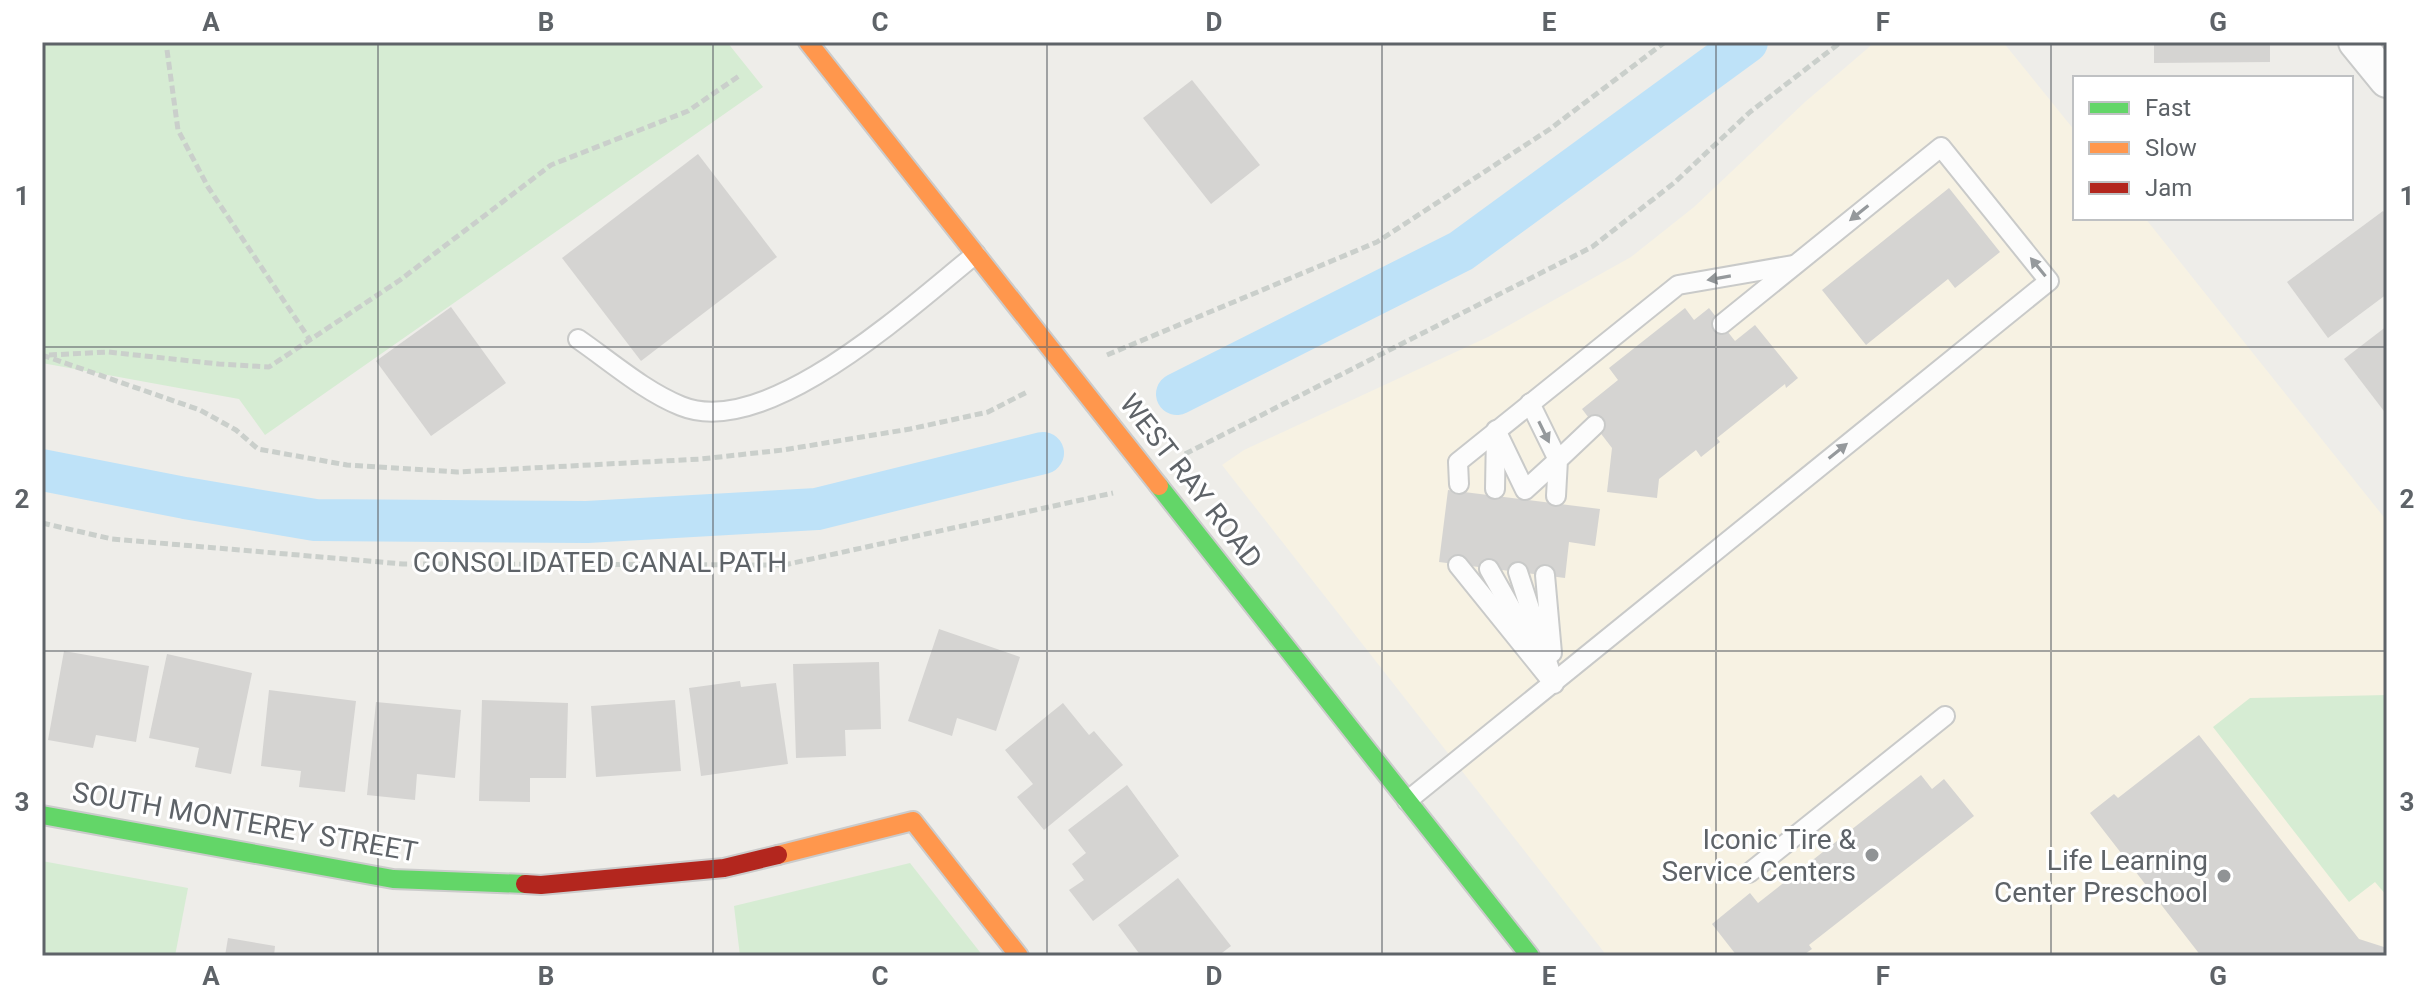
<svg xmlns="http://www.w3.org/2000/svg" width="2429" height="998" font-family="Roboto,sans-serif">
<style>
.commercial{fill:#f7f2e3}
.green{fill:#d6ecd3}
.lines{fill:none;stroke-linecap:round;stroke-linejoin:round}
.canal{stroke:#bee2f8;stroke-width:42}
.building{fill:#d5d4d2}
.lane-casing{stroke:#c9cac9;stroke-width:22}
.street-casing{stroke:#c9cac9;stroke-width:38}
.fast-casing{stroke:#cbcbcb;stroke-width:22}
.slow-casing{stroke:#cbcbcb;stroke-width:22}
.jam-casing{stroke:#cbcbcb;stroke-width:22}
.path{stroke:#cacfcb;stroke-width:5;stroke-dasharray:8 4;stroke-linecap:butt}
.lane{stroke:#fcfcfc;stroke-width:18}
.street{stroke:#fcfcfc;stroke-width:34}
.fast{stroke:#63d668;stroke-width:18}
.slow{stroke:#ff974d;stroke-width:18}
.jam{stroke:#b3261e;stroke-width:18}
.oneway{fill:#95999c}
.grid{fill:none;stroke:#5e6368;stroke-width:2;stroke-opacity:0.55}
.poi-dot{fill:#909395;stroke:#fff;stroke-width:3}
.labels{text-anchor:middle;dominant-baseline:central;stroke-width:6;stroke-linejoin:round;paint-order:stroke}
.street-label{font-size:28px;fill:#5e6368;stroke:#fff}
.poi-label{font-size:28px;fill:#5e6368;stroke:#fff;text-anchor:end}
.neatline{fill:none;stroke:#5e6368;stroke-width:3}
.grid-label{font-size:26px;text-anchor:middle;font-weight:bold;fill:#5e6368}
</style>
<rect width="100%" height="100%" fill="#eeede9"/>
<!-- commercial -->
<polygon class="commercial" points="1875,42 2003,42 2075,131 2075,218 2145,218 2387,521 2387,956 1607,956 1222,465 1244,450 1488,337 1631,257 1694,207 1805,102"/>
<!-- green -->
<g class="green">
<polygon points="42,42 727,42 763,87 265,435 239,399 42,363"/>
<polygon points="2387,695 2387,896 2375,882 2349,902 2213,727 2250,698"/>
<polygon points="42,861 188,888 175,956 42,956"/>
<polygon points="910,863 983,956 740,956 734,906"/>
</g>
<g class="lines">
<!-- canal -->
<g class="canal">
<polyline points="1177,394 1461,251 1747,42"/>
<polyline points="42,470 185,498 315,520 587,522 817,509 1043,453"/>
</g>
</g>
<!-- building -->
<g class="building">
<polygon points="2154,42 2270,42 2270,62 2154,63"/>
<polygon points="1192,80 1260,165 1211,204 1143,118"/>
<polygon points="698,154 777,257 641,361 562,258"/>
<polygon points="1949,188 2000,252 1955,288 1948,279 1866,345 1822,290"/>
<polygon points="2383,211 2387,216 2387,294 2328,338 2287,282"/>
<polygon points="451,307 506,383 431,436 376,361"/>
<polygon points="1685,308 1694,320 1709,308 1735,341 1755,325 1798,378 1786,388 1785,384 1717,438 1720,442 1701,457 1696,450 1659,479 1657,498 1607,492 1612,448 1582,409 1618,380 1609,368"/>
<polygon points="2387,326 2387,415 2344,359"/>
<polygon points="1448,490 1600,509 1595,546 1569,542 1565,578 1439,562"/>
<polygon points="939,629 1020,657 996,731 957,718 952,736 908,721"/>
<polygon points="64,651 149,666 136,742 96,735 93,748 48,740"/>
<polygon points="167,654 252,673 231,774 195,767 199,748 149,738"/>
<polygon points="879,662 881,729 845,730 846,756 796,758 793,664"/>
<polygon points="740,681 741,687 776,683 788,764 701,776 689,688"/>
<polygon points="269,690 356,701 345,792 299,787 301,771 261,766"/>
<polygon points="482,700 568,703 566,778 530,778 530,802 479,801"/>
<polygon points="675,700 681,771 596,777 591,706"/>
<polygon points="376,702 461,710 455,778 417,774 415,800 367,795"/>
<polygon points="1063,703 1089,735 1094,731 1123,765 1044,830 1017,797 1033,784 1005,750"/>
<polygon points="2199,735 2359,939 2387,948 2387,956 2201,956 2090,813 2114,794 2118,798"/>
<polygon points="1921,775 1932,789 1944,779 1974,816 1809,945 1812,949 1802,956 1737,956 1712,924 1750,893 1758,903"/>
<polygon points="1127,785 1179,856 1093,921 1069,890 1084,880 1072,864 1086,853 1068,830"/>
<polygon points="1178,878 1231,946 1218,956 1141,956 1118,925"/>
<polygon points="228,938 275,946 274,956 225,956"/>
</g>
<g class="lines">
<!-- lane casing -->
<g class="lane-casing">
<g id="lane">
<path d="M578 339C610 361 644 391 681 406 767 441 912 305 976 254"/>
<polyline points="1496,430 1525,490 1558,460 1530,403"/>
<polyline points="1459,484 1458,462 1678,285 1793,265"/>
<polyline points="1495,489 1496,433"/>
<polyline points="1556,496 1558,460 1595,425"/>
<polyline points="1458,565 1554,684"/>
<polyline points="1489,569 1527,636"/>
<polyline points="1518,572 1551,673"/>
<polyline points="1545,575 1552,653"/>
<polyline points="1407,801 2049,281 1941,147 1722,324"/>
<polyline points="1749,873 1945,716"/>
</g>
</g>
<!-- street casing -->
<g class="street-casing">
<polyline id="street" points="2356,42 2387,80"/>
</g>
<!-- fast casing -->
<g class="fast-casing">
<g id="fast">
<polyline points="1159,486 1530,956"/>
<polyline points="42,815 393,879 525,884"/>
</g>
</g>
<!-- slow casing -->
<g class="slow-casing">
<g id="slow">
<polyline points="808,42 1159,486"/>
<polyline points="778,855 913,821 1019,956"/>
</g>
</g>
<!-- jam casing -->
<g class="jam-casing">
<polyline id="jam" points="525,884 541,885 724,868 778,855"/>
</g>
<!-- path -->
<g class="path">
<polyline points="167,50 178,130 208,187 310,340"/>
<polyline points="42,355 200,410 236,430 258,449 347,465 457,472 701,459 783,450 910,429 988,412 1029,391"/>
<polyline points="49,355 108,352 219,364 269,367 400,280 551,165 688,111 739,76"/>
<polyline points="1107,355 1377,242 1550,129 1665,42"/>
<polyline points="1185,454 1592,247 1674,183 1750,112 1841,42"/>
<polyline points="42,523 112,539 403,564 784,565 1113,493"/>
</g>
<!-- lane -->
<use href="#lane" class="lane"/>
<!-- street -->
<use href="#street" class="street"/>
<!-- fast -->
<use href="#fast" class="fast"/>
<!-- slow -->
<use href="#slow" class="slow"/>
<!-- jam -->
<use href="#jam" class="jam"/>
</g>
<!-- one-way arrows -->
<defs><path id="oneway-solid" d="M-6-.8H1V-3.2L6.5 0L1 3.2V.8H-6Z" transform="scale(2)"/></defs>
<g class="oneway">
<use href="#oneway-solid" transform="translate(1859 213) rotate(141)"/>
<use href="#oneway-solid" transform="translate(2038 267) rotate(-129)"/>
<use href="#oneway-solid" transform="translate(1719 278) rotate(170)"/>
<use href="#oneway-solid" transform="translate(1544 432) rotate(64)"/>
<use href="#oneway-solid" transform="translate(1838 451) rotate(-39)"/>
</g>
<!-- grid -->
<path class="grid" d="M378 42V956M713 42V956M1047 42V956M1382 42V956M1716 42V956M2051 42V956M42 347H2387M42 651H2387"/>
<!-- markers -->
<g class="poi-dot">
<circle cx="1872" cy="855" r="8"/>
<circle cx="2224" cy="876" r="8"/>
</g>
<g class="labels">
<!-- street labels -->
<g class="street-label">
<text transform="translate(1191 481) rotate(52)">WEST RAY ROAD</text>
<text x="600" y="562">CONSOLIDATED CANAL PATH</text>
<text transform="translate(245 822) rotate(10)">SOUTH MONTEREY STREET</text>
</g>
<!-- poi labels -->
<g class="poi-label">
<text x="1856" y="839">Iconic Tire &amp;<tspan x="1856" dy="32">Service Centers</tspan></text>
<text x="2208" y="860">Life Learning<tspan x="2208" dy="32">Center Preschool</tspan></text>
</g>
</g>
<!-- border -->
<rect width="2429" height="998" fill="none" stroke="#ffffff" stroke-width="88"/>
<!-- legend -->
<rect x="2073" y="76" width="280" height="144" fill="#ffffff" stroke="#bfc1c3" stroke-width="2"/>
<rect x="2089" y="102" width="40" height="12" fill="#63d668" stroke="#bfc1c3" stroke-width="2"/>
<text x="2145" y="116" font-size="24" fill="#5e6368">Fast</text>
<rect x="2089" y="142" width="40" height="12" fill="#ff974d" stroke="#bfc1c3" stroke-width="2"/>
<text x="2145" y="156" font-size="24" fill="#5e6368">Slow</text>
<rect x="2089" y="182" width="40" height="12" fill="#b3261e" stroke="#bfc1c3" stroke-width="2"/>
<text x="2145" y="196" font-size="24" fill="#5e6368">Jam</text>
<rect x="44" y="44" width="2341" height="910" class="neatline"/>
<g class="grid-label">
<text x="211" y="31">A</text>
<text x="546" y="31">B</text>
<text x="880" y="31">C</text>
<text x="1214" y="31">D</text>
<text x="1549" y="31">E</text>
<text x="1883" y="31">F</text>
<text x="2218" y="31">G</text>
<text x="22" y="205">1</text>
<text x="2407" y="205">1</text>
<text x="22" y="508">2</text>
<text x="2407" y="508">2</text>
<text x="22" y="811">3</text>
<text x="2407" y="811">3</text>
<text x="211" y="985">A</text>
<text x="546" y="985">B</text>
<text x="880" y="985">C</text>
<text x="1214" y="985">D</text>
<text x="1549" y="985">E</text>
<text x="1883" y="985">F</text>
<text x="2218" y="985">G</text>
</g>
</svg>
